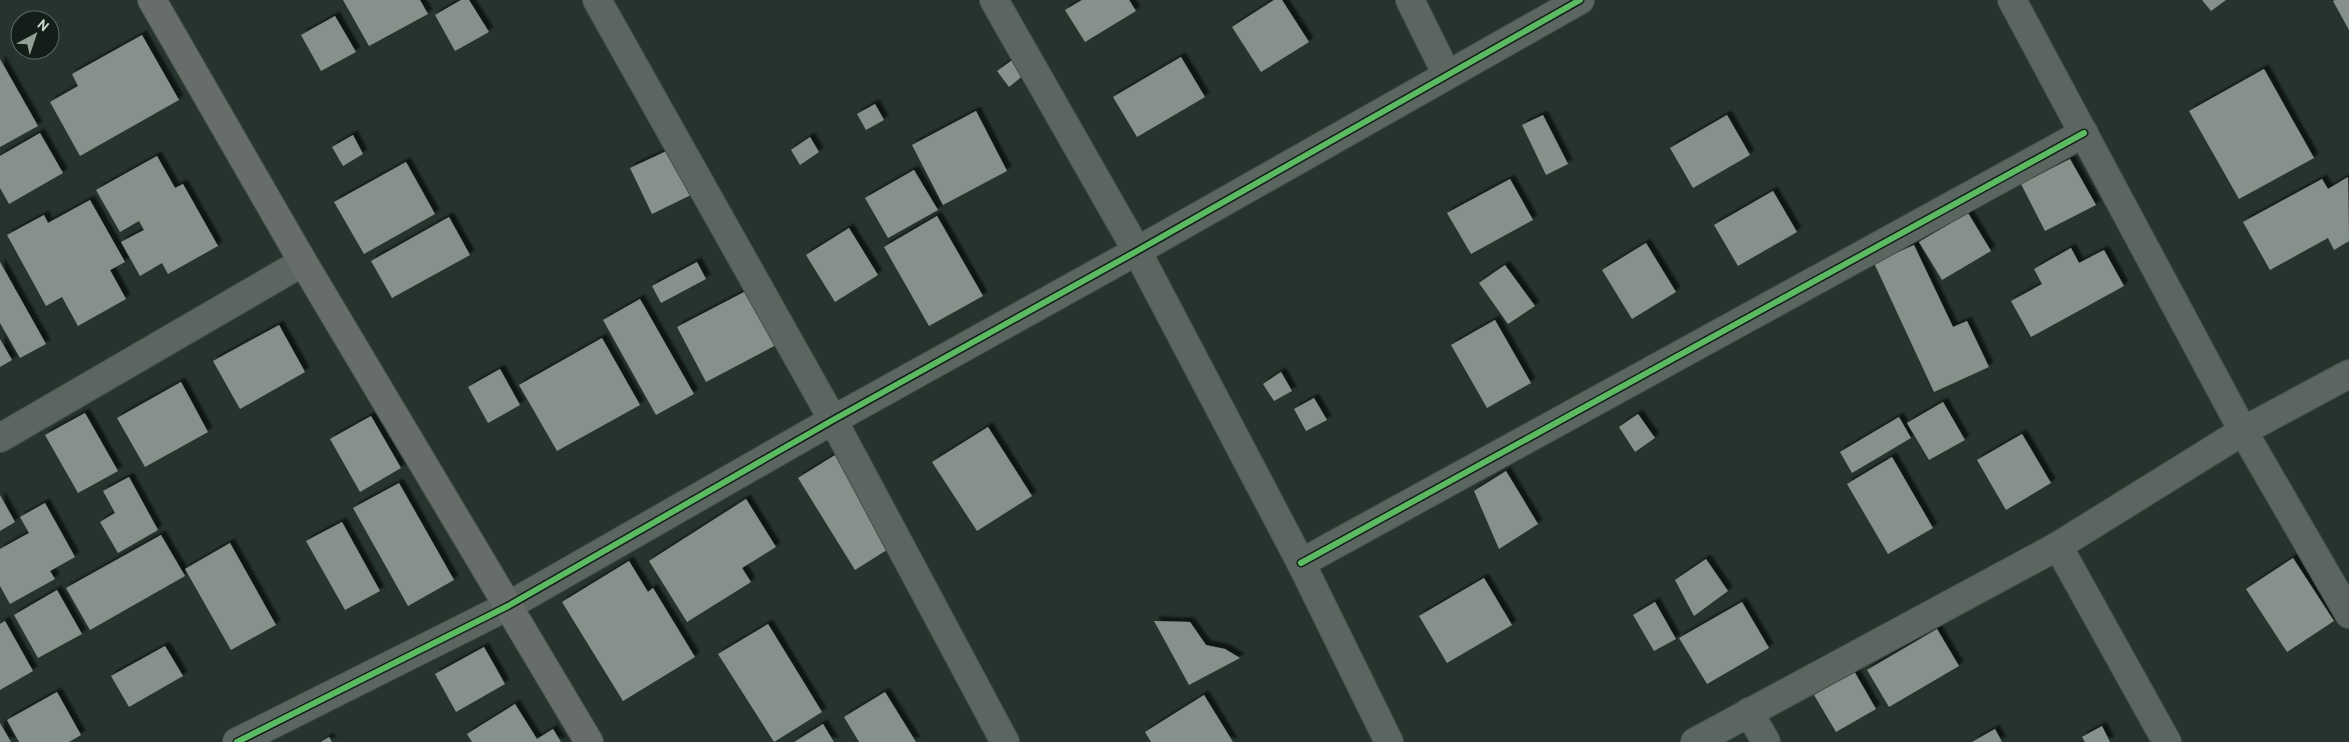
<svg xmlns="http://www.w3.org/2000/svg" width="2349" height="742" font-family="Overpass,sans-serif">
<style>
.building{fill:#85918a;filter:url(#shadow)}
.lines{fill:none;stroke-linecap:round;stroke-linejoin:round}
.street-casing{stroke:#435049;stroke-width:30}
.secondary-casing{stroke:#435049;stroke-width:30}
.street{stroke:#5c6661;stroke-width:28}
.secondary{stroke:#676d69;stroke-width:28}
.cycleway-casing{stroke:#131e18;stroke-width:9}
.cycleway{stroke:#5cba63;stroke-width:6}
</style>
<defs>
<filter id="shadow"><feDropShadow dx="4.5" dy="-4.5" stdDeviation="1" flood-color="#0009"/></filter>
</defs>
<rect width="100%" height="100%" fill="#26342d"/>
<!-- building -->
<g class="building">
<polygon points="343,0 420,0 428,14 369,46"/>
<polygon points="461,0 469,0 489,32 455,51 435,15"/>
<polygon points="1082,0 1129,0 1136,11 1085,42 1065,10"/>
<polygon points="1274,0 1282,0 1309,42 1261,72 1232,27"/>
<polygon points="2202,0 2226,0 2211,11"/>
<polygon points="2335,0 2349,0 2349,30 2333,1"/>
<polygon points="335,16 356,52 321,71 301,35"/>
<polygon points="142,35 179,100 80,156 50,102 78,86 72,74"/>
<polygon points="1181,57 1205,97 1137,137 1113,97"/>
<polygon points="0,59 38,126 0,147"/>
<polygon points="1014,59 1025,74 1009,87 997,71"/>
<polygon points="2264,69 2314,158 2239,199 2189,111"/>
<polygon points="875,104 884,120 866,130 857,114"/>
<polygon points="976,111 1007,171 943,205 912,145"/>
<polygon points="1543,115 1568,164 1546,175 1522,125"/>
<polygon points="1727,115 1750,155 1693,188 1670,148"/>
<polygon points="40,133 63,173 9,204 0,188 0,156"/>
<polygon points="353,135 363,154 343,166 332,147"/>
<polygon points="810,137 819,152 800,165 791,150"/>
<polygon points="671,149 693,194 652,214 630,168"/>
<polygon points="157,156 175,188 183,184 218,246 168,274 162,263 140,276 121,242 144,230 139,221 120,232 96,190"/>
<polygon points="2070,159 2096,205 2045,231 2021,184"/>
<polygon points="406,162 435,214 364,254 334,202"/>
<polygon points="914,170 938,210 888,238 865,198"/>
<polygon points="2348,177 2349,241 2334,250 2328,238 2270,270 2243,222 2322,179 2328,189"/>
<polygon points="1510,179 1533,220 1471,254 1447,213"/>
<polygon points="1773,191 1797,232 1738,266 1714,225"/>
<polygon points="90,200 125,262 110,270 126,299 78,326 62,297 46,306 7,235 44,215 48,223"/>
<polygon points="1968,213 1991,251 1942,280 1919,242"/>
<polygon points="937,216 983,296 929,326 884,247"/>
<polygon points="449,217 470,255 392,298 371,261"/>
<polygon points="849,228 878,275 835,302 806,255"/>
<polygon points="1646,243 1676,292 1632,319 1602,270"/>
<polygon points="1914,245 1953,327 1967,321 1989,367 1934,392 1874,263"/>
<polygon points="2071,248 2079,263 2104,250 2124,286 2031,337 2011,301 2042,284 2034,269"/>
<polygon points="0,262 46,344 20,358 0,323"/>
<polygon points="697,262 706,279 661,303 652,286"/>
<polygon points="1505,265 1535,306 1508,324 1479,283"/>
<polygon points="748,290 778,344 706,382 677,327"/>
<polygon points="640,299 694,394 656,415 603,320"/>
<polygon points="1495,320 1531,383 1487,408 1451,345"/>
<polygon points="279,325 305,372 240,409 213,361"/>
<polygon points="602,338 640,405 557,451 519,385"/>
<polygon points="0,339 12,360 0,367"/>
<polygon points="500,369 520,405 488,423 468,387"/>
<polygon points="1281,372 1292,391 1274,401 1263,384"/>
<polygon points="181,382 208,432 145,467 117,418"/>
<polygon points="1314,398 1327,420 1306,431 1294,409"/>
<polygon points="1943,402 1965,440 1929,460 1907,423"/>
<polygon points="85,413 118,471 78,493 45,435"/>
<polygon points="1638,414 1655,438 1635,452 1619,427"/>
<polygon points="371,416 401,468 360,492 330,439"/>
<polygon points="1899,417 1911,438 1852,473 1840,452"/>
<polygon points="988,427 1032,496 977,531 932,462"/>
<polygon points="2022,434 2051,483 2006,510 1977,460"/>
<polygon points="840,452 898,543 855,570 798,478"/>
<polygon points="1892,457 1933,528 1888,554 1847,484"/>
<polygon points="1506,471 1538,524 1499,549 1474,491"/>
<polygon points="129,477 158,530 118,553 100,522 115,513 103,491"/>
<polygon points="399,483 454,580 408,606 353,508"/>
<polygon points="0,495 15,522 0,531"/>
<polygon points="746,499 776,547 742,568 751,582 687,622 649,561"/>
<polygon points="45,503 75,557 50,571 55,579 10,604 0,586 0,549 29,533 20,517"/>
<polygon points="342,522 380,591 345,610 306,541"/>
<polygon points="161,535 185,576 90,630 66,588"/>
<polygon points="230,543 276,625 231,650 185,569"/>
<polygon points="2293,558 2334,621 2287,652 2246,589"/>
<polygon points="1706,559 1728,591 1694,616 1675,580"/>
<polygon points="629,561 648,592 653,588 695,657 623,701 562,602"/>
<polygon points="1484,578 1512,625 1447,663 1419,616"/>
<polygon points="57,590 82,634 38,658 14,615"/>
<polygon points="1655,602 1676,639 1654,651 1633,615"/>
<polygon points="1742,602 1769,648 1707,684 1679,638"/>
<polygon points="5,621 33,671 0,690 0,624"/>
<polygon points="1154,621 1190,622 1206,645 1225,649 1240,658 1189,685"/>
<polygon points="768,624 822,712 774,742 718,654"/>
<polygon points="1937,629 1959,666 1889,707 1867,670"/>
<polygon points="165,646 183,676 129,707 111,676"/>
<polygon points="484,647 505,684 456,712 435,674"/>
<polygon points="1854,671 1876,709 1836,732 1814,695"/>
<polygon points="57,692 81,735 69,742 19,742 7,720"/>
<polygon points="885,692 916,742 859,742 844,717"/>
<polygon points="1204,695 1233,742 1151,742 1145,732"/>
<polygon points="515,704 537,739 553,729 561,742 472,742 467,734"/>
<polygon points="0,723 11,742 0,742"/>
<polygon points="823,724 834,742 794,742"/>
<polygon points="2102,726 2110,742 2085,742 2082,737"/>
<polygon points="1995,729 2002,742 1972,742"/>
<polygon points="329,737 332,742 321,742"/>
</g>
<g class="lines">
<!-- street casing -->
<g class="street-casing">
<g id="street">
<polyline points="597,0 833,420 1005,742"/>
<polyline points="994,0 1137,251 1301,563 1389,742"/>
<polyline points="1410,0 1447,75"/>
<polyline points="2012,0 2243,431 2349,614"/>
<polyline points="0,438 303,262"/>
<polyline points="2058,546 2167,742"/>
<polyline points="1301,563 2084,133"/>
<polyline points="1749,712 1766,742"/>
<polyline points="237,742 508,606 833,420 1137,251 1580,0"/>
<polyline points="1695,742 2058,546 2243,431 2349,374"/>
</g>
</g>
<!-- secondary casing -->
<g class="secondary-casing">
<polyline id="secondary" points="152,0 303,262 589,742"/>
</g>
<!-- street -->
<use href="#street" class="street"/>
<!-- secondary -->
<use href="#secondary" class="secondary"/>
<!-- cycleway casing -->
<g class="cycleway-casing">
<g id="cycleway">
<polyline points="1301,563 2084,133"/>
<polyline points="237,742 508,606 833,420 1137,251 1580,0"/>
</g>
</g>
<!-- cycleway -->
<use href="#cycleway" class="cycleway"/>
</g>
<!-- north arrow -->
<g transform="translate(35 35) rotate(40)"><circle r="24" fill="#131e18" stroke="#5c6862"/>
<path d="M0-4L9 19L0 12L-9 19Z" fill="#919f97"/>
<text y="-8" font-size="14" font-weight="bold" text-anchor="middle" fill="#cad8d0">N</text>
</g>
</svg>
